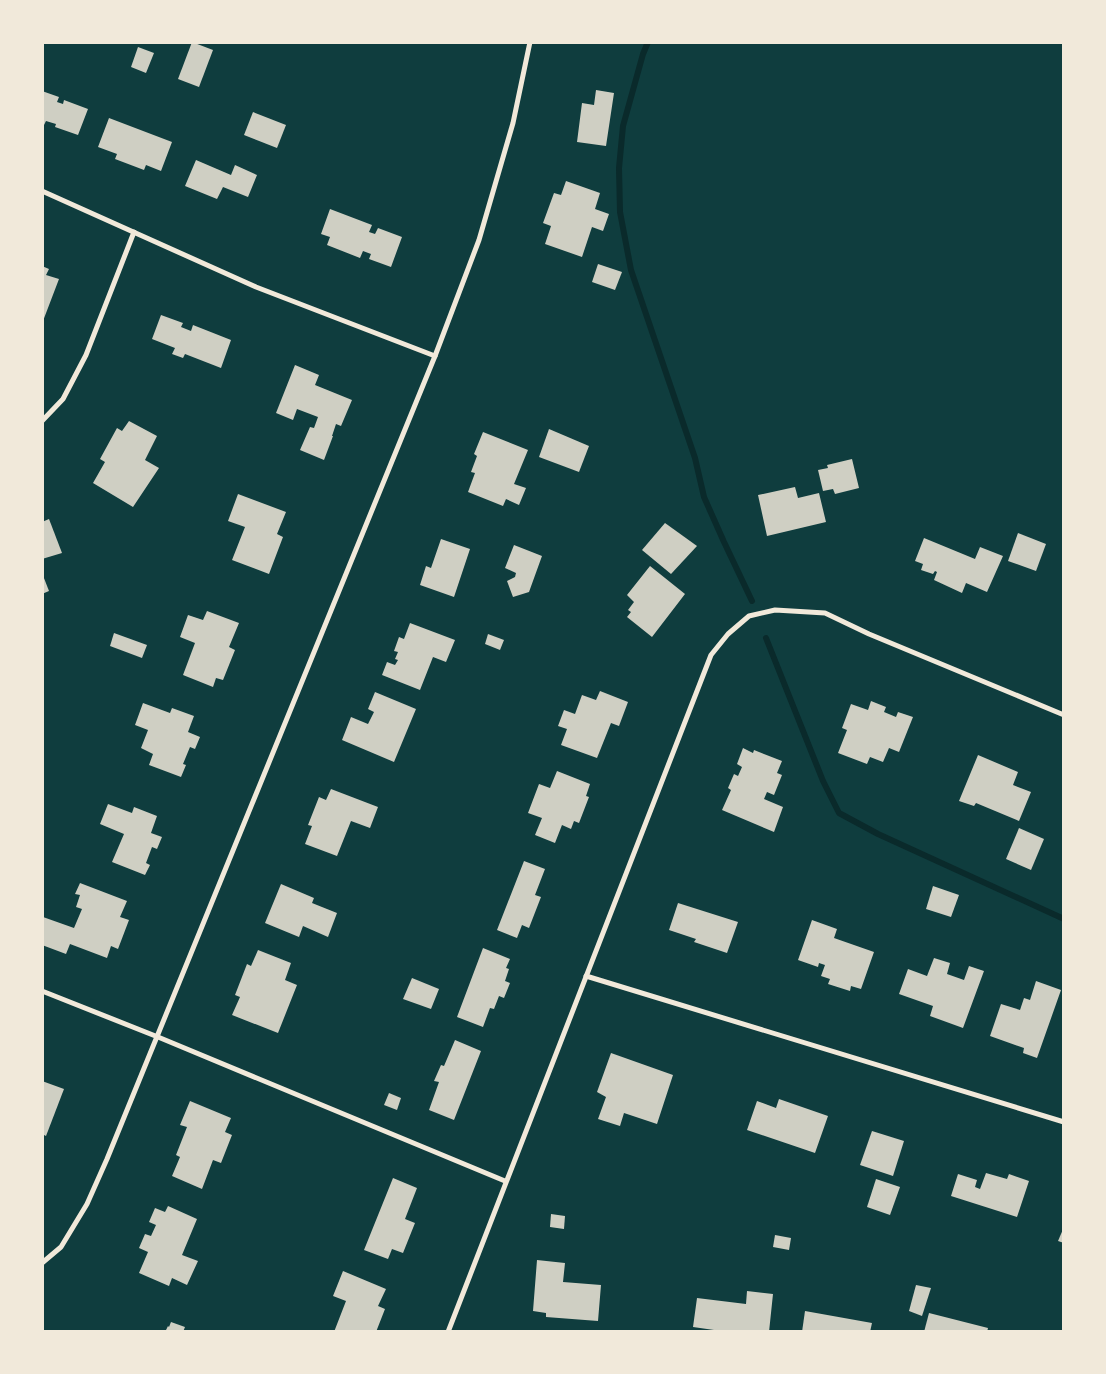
<svg xmlns="http://www.w3.org/2000/svg" width="1106" height="1374" font-family="'Varela Round',sans-serif">
<style>
.lines{fill:none;stroke-linecap:round;stroke-linejoin:round}
.stream{stroke:#0a2a2b;stroke-width:6}
.building{fill:#cfcfc3}
.minor{stroke:#f1e9da;stroke-width:5}
</style>
<rect width="100%" height="100%" fill="#0f3d3e"/>
<g class="lines">
<!-- stream -->
<g class="stream">
<polyline points="648,42 643,54 623,126 619,168 620,212 631,270 695,458 704,497 724,542 752,601"/>
<polyline points="766,638 823,781 839,813 878,834 1064,919"/>
</g>
</g>
<!-- building -->
<g class="building">
<polygon points="192,42 213,50 199,87 178,79"/>
<polygon points="138,47 154,53 146,73 131,67"/>
<polygon points="596,90 614,93 606,146 577,142 582,103 594,105"/>
<polygon points="42,91 59,97 57,102 63,104 64,100 88,109 78,135 55,127 56,124 46,121 42,129"/>
<polygon points="253,112 286,125 277,148 244,135"/>
<polygon points="109,118 172,142 161,171 146,165 144,170 115,159 117,154 98,147"/>
<polygon points="196,160 231,175 235,165 257,175 248,197 223,187 217,199 185,186"/>
<polygon points="566,181 600,193 595,209 609,214 603,231 592,227 582,257 545,244 551,226 543,223 554,193 561,195"/>
<polygon points="330,209 372,225 369,232 375,234 378,228 402,237 391,267 369,259 371,254 363,251 360,258 327,245 330,237 321,234"/>
<polygon points="598,264 622,272 615,290 592,282"/>
<polygon points="42,266 49,269 46,275 59,279 43,321"/>
<polygon points="161,315 183,323 181,327 191,331 193,325 231,340 221,368 185,354 183,358 172,354 175,348 152,339"/>
<polygon points="295,365 319,375 315,385 352,400 341,426 336,424 332,436 333,436 324,460 300,450 310,427 314,428 318,417 297,409 293,420 276,413"/>
<polygon points="129,421 157,436 145,460 159,468 133,507 93,483 105,462 100,459 117,428 122,431"/>
<polygon points="549,429 589,446 579,472 539,457"/>
<polygon points="483,432 528,450 514,484 526,488 519,505 506,499 503,506 468,492 475,473 471,472 477,456 474,454"/>
<polygon points="852,459 859,488 835,494 833,489 823,491 818,470 828,468 827,465"/>
<polygon points="795,487 798,498 819,493 826,522 767,536 758,495"/>
<polygon points="238,494 286,512 277,534 283,537 269,574 232,560 245,527 228,521"/>
<polygon points="49,519 62,553 42,559 42,522"/>
<polygon points="665,523 697,546 671,574 642,550"/>
<polygon points="1018,533 1046,544 1036,571 1008,561"/>
<polygon points="924,538 975,559 980,547 1003,556 987,592 966,583 962,593 934,580 937,572 935,571 933,574 921,570 923,564 915,561"/>
<polygon points="441,539 470,549 454,597 420,585 426,566 431,568"/>
<polygon points="514,545 542,556 529,592 513,597 507,581 515,577 516,573 505,568"/>
<polygon points="650,566 685,594 652,637 627,617 631,612 628,610 634,602 627,595"/>
<polygon points="42,573 49,591 42,594"/>
<polygon points="207,611 239,623 229,647 235,650 223,680 216,678 213,687 183,675 195,643 180,637 188,615 203,620"/>
<polygon points="410,623 455,640 446,662 433,657 420,690 382,675 387,662 395,665 398,660 395,659 398,652 394,651 399,637 404,639"/>
<polygon points="114,633 147,645 142,658 110,646"/>
<polygon points="488,634 504,640 500,650 485,644"/>
<polygon points="600,691 628,702 619,726 611,723 597,758 561,745 567,729 558,726 564,710 575,714 582,695 596,700"/>
<polygon points="375,692 416,709 394,762 342,740 351,717 368,724 374,712 368,709"/>
<polygon points="871,701 886,707 884,712 896,717 898,712 913,717 899,752 889,748 883,762 870,757 867,764 838,753 847,730 842,728 851,704 868,710"/>
<polygon points="143,703 170,713 172,708 194,716 188,732 200,737 195,749 190,747 183,764 186,765 181,777 149,765 153,754 141,748 148,730 135,725"/>
<polygon points="743,748 753,753 754,750 782,761 777,773 782,775 774,795 767,792 764,799 783,807 774,832 722,810 731,790 728,788 734,774 738,776 742,767 737,764"/>
<polygon points="978,755 1018,772 1013,785 1031,792 1019,821 976,803 974,806 959,801"/>
<polygon points="557,771 590,784 586,796 589,797 579,823 574,821 571,829 562,825 555,843 535,835 542,818 528,813 539,784 550,788"/>
<polygon points="331,789 378,807 370,828 351,821 337,856 305,844 312,826 308,825 319,797 326,800"/>
<polygon points="108,804 132,813 134,807 157,816 151,833 162,837 157,849 152,847 146,863 150,865 145,875 112,862 124,834 100,824"/>
<polygon points="1019,828 1044,839 1031,870 1006,859"/>
<polygon points="524,861 545,869 535,895 541,897 529,928 522,925 517,938 497,930"/>
<polygon points="80,883 127,901 120,917 129,920 118,949 111,946 107,958 70,944 66,954 42,945 43,917 74,928 82,909 76,907 80,895 75,894"/>
<polygon points="281,884 314,898 312,903 337,913 328,937 303,926 299,937 265,923"/>
<polygon points="933,886 959,895 951,917 926,909"/>
<polygon points="678,903 738,922 727,953 694,942 696,939 669,930"/>
<polygon points="812,920 837,929 834,938 874,952 861,989 851,986 850,991 828,984 830,979 821,976 825,965 819,963 818,967 798,960"/>
<polygon points="483,948 510,959 506,968 509,969 505,981 510,983 504,998 499,996 494,1009 490,1008 483,1027 457,1017"/>
<polygon points="258,950 291,963 285,980 297,985 278,1033 232,1015 240,997 235,995 247,964 251,966"/>
<polygon points="934,958 950,963 947,974 964,980 969,966 984,971 963,1028 930,1016 933,1006 899,994 908,969 927,976"/>
<polygon points="412,978 439,989 431,1009 403,999"/>
<polygon points="1036,981 1061,990 1037,1058 1023,1053 1024,1048 990,1036 1001,1004 1020,1010 1024,998 1030,1000"/>
<polygon points="455,1040 481,1051 454,1120 429,1110 439,1082 434,1081 441,1065 444,1066"/>
<polygon points="611,1053 673,1075 657,1124 624,1113 620,1126 598,1119 606,1097 597,1092"/>
<polygon points="42,1081 64,1089 46,1136 42,1134"/>
<polygon points="389,1093 401,1098 397,1110 384,1105"/>
<polygon points="779,1099 828,1116 815,1153 747,1130 757,1101 776,1108"/>
<polygon points="190,1101 231,1118 225,1132 232,1135 221,1163 213,1160 202,1189 172,1176 180,1157 176,1155 187,1127 180,1125"/>
<polygon points="872,1131 904,1141 893,1176 860,1165"/>
<polygon points="986,1173 1007,1179 1009,1174 1029,1181 1017,1217 951,1196 958,1174 977,1180 975,1187 980,1189"/>
<polygon points="393,1178 417,1188 405,1219 415,1223 403,1253 392,1249 388,1259 364,1250"/>
<polygon points="876,1179 900,1187 890,1215 867,1207"/>
<polygon points="168,1206 197,1219 182,1255 198,1261 187,1285 172,1278 169,1286 139,1273 148,1252 139,1248 145,1234 151,1236 156,1225 149,1222 155,1208 165,1212"/>
<polygon points="551,1214 565,1216 564,1229 550,1227"/>
<polygon points="1064,1227 1064,1243 1058,1241"/>
<polygon points="775,1235 791,1238 789,1250 773,1247"/>
<polygon points="537,1260 565,1263 563,1282 601,1285 598,1321 546,1317 546,1313 533,1311"/>
<polygon points="343,1271 386,1289 378,1306 385,1309 376,1332 334,1332 346,1301 333,1296"/>
<polygon points="916,1285 931,1288 922,1316 909,1311"/>
<polygon points="747,1291 773,1294 769,1332 714,1332 714,1330 693,1327 697,1298 746,1304"/>
<polygon points="805,1311 872,1323 870,1332 802,1332"/>
<polygon points="929,1313 988,1328 987,1332 924,1332"/>
<polygon points="171,1322 185,1327 183,1332 165,1332 168,1326 169,1327"/>
</g>
<g class="lines">
<!-- minor -->
<g class="minor">
<polyline points="42,191 256,287 435,356"/>
<polyline points="42,421 63,399 86,355 134,232"/>
<polyline points="586,976 1064,1122"/>
<polyline points="42,991 158,1037 505,1181"/>
<polyline points="42,1263 61,1247 87,1204 107,1159 435,356 479,240 513,123 530,42"/>
<polyline points="448,1332 711,655 728,634 749,616 775,610 825,613 869,634 1064,715"/>
</g>
</g>
<!-- border -->
<rect width="1106" height="1374" fill="none" stroke="#f1e9da" stroke-width="88"/>
</svg>
